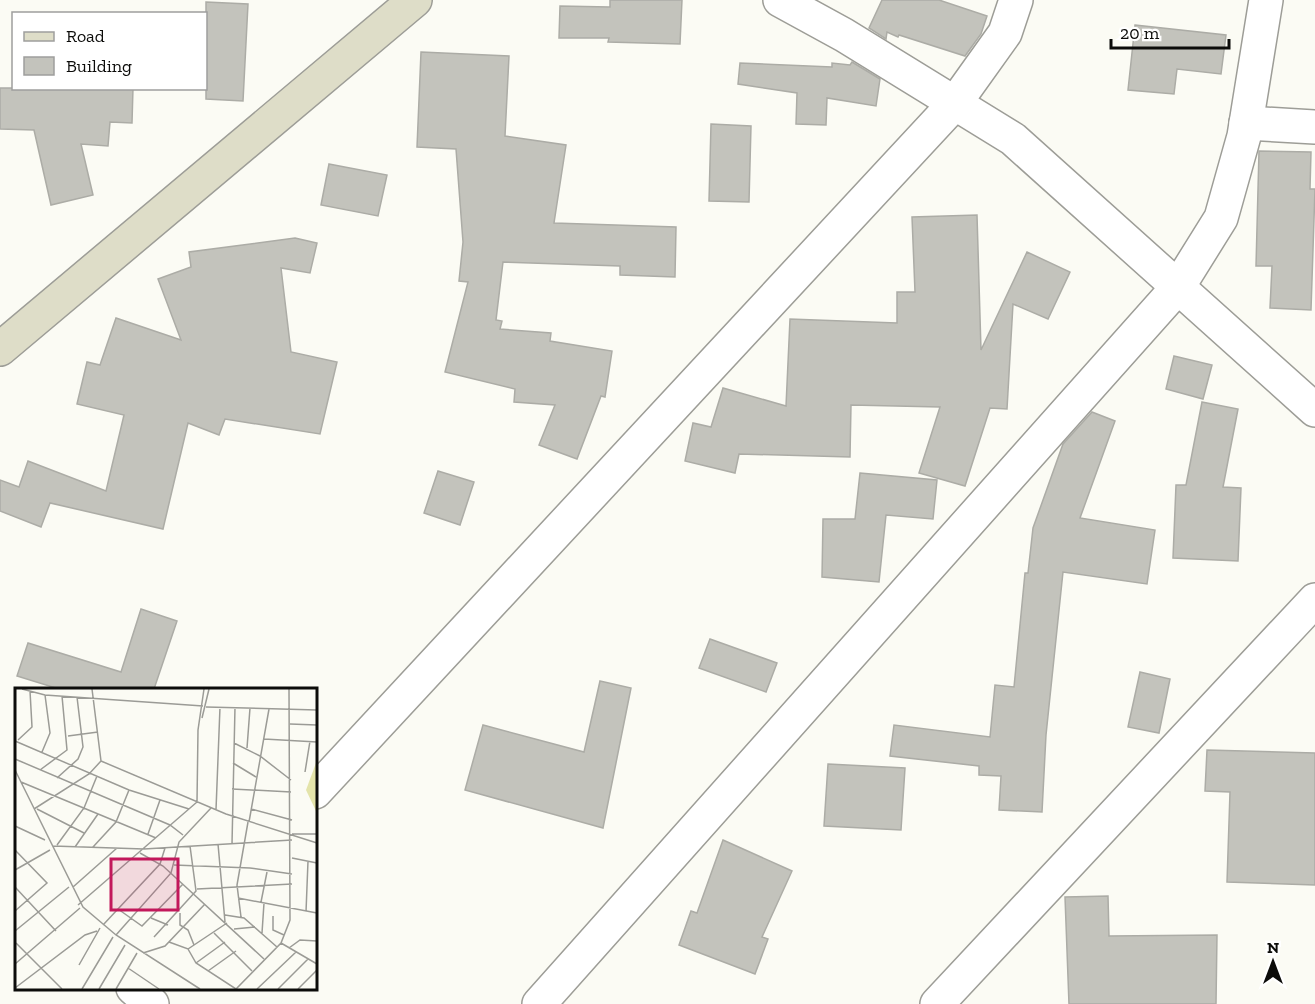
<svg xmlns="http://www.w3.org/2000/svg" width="1315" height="1004" font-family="'Zilla Slab',serif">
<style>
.building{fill:#c3c3bc;stroke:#acaca6;stroke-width:1.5}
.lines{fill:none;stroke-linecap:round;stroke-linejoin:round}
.street-casing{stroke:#9d9d97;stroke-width:36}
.secondary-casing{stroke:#9d9d97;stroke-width:36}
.street{stroke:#fff;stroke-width:33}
.secondary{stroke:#deddc8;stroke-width:33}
.inset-road{fill:none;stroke:#9b9b96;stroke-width:1.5}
.view{fill:#c2185b;fill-opacity:0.15;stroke:#c2185b;stroke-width:3}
.inset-edge{fill:none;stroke:#0c0c0a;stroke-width:3}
</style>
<rect width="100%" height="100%" fill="#fbfbf4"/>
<!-- building -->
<g class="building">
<polygon points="610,0 682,0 680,44 608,42 609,38 559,38 560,6 610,7"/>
<polygon points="882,0 939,0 987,16 981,34 965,56 899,35 898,37 887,32 886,39 869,28"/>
<polygon points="206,2 248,4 243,101 206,99"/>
<polygon points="1135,25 1226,35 1221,74 1177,69 1174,94 1128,90"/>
<polygon points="421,52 509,56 505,136 566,145 554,223 676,227 675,277 620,275 620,266 503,262 496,320 502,321 500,329 551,333 550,341 612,351 605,397 601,396 577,459 539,445 555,405 514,402 515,389 445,372 468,282 459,281 463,242 456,149 417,147"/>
<polygon points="852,62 880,79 876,106 827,98 826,125 796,124 797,93 738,84 740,63 832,67 832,63 850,65"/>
<polygon points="0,88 133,88 132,123 110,122 108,146 81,144 93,195 51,205 34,130 0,129"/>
<polygon points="711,124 751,126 749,202 709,201"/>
<polygon points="1259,151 1311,152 1310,189 1315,189 1311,310 1270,308 1272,266 1256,266"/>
<polygon points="329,164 387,175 378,216 321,205"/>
<polygon points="977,215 981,350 1027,252 1070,272 1048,319 1013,304 1007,409 990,408 965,486 919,473 940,407 851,405 850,457 739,454 735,473 685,461 693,423 711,427 723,388 786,406 790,319 897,323 897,292 915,292 912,217"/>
<polygon points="295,238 317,243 310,273 281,268 291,352 337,362 320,434 225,419 219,435 188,423 163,529 50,503 41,527 0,511 0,480 19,487 28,461 106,491 124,415 77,404 87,362 100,365 116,318 181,340 158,279 191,267 189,252"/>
<polygon points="1174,356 1212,365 1203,399 1166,389"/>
<polygon points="1202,402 1238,409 1223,487 1241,488 1238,561 1173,558 1176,485 1186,485"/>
<polygon points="1092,412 1115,421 1080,518 1155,530 1147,584 1063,572 1046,735 1042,812 999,810 1001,776 979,775 979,766 890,756 894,725 990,737 995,685 1014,687 1025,573 1028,573 1033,528 1063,444"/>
<polygon points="438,471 474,482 460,525 424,513"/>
<polygon points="860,473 937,480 933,519 886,515 879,582 822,577 823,519 855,519"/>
<polygon points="141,609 177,621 154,689 59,689 17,676 28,643 121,672"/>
<polygon points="710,639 777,663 766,692 699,668"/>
<polygon points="1140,672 1170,679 1159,733 1128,727"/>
<polygon points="600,681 631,688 603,828 465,790 483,725 584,752"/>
<polygon points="1207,750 1315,753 1315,885 1227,882 1230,792 1205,791"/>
<polygon points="828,764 905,768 901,830 824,826"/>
<polygon points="723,840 792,871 762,937 768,939 755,974 679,945 691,911 697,913"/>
<polygon points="1108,896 1109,936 1217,935 1216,1004 1069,1004 1065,897"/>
</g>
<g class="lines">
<!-- street casing -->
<g class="street-casing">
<g id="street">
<polyline points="780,0 844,35 1013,139 1315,410"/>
<polyline points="1246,123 1315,127"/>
<polyline points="315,792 955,103 1005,33 1016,0"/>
<polyline points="133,988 152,1004"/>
<polyline points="539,1004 1178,287 1221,218 1244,136 1266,0"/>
<polyline points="937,1004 1315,600"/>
</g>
</g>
<!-- secondary casing -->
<g class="secondary-casing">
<polyline id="secondary" points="0,349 415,0"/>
</g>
<!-- street -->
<use href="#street" class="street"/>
<!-- secondary -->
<use href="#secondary" class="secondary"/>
</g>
<!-- overview -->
<g transform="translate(15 688)">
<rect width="302" height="302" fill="#fbfbf4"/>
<path d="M301 75V123L291 102Z" fill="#e4e4aa"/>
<path class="inset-road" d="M7 1 30 7 188 18M191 19 302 22M187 30 194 1M275 36 302 37M53 48 83 44M249 51 302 54M3 52 17 39 15 3M0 53 114 102 174 121M219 55 245 68 276 92M232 60 235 20M27 64 35 45 30 7M0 71 155 137 168 147M86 73 211 126 302 155M218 75 241 89M0 82 68 219 101 247 185 301M25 82 52 62 47 8M290 84 295 53M42 90 63 71 68 59 62 9M6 94 141 150M217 101 276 104M19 121 74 86 86 73 77 1M22 121 69 145M236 121 277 132M201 122 205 19M234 134 254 21M0 138 30 152M133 146 145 112M277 146H302M203 156 210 234M217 156 220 19M42 157 69 120 82 88M38 158 129 161 277 152M60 159 83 126M78 159 101 134 114 102M0 162 32 195 0 223M125 165 148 178 249 271M277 170 302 175M159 177 235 180 277 186M0 182 35 162M0 199 41 243M58 199 102 160M182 201 277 196M223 210 302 225M246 214 252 184M63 217 182 114 183 42 189 1M103 221 127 238 168 196M291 224 293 173M165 225V237L173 242 179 257M210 227 229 230 262 259M258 228V242L269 247M226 229 222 197 233 134M136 230 153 237M88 237 145 176 150 160M219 241 240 239M0 243 54 199M199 245 237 283M247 245 249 215M101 247 156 185 164 154 196 120M139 249 181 203 175 158M154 254 173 261 212 235M1 255 47 301M266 255 302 276M274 260 285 252 302 253M173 261 181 275 221 301 266 255 275 232 274 1M128 265 150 258 190 216M181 275 210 254M0 276 65 220M64 277 85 240M113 280 144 301M193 283 221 263M0 300 70 247 82 243M67 301 98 249M84 301 110 257M101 301 122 265M242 301 281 264M263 301 293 271M283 301 302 282"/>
<path class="view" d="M96 171H163V222H96Z"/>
<rect width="302" height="302" class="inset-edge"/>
</g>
<!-- legend -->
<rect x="12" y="12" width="195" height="78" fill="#ffffff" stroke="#9e9e9d" stroke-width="1.5"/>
<rect x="24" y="32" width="30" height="9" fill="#deddc8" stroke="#9e9e9d" stroke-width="1.5"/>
<text x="66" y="42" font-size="18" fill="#0c0c0a">Road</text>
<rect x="24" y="57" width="30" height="18" fill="#c3c3bc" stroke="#9e9e9d" stroke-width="1.5"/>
<text x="66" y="72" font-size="18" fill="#0c0c0a">Building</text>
<!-- north arrow -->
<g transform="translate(1273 962)" stroke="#ffffff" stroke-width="4.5" paint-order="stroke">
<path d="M0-4.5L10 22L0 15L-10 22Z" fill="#0c0c0a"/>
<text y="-9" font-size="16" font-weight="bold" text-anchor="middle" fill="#0c0c0a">N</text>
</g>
<!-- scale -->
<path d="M1111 39v9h118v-9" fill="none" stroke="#0c0c0a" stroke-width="3"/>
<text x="1120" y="39" font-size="18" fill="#0c0c0a" stroke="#ffffff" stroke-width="4.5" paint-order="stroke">20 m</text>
</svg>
